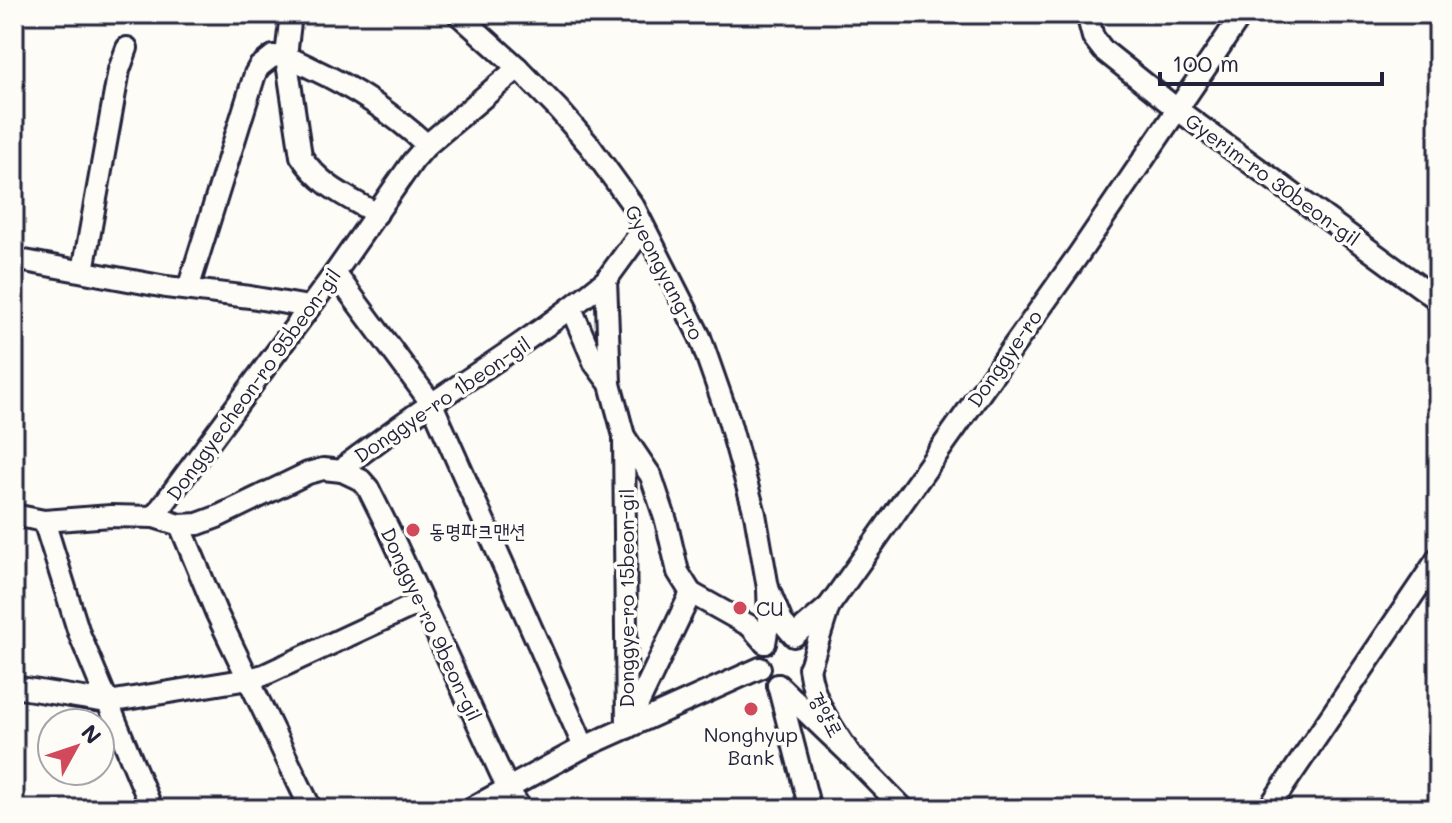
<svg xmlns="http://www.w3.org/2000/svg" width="1452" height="823" font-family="Mali,'Poor Story',sans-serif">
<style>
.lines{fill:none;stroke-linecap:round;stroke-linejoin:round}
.minor-casing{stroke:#22223b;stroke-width:26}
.minor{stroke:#fdfcf7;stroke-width:20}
.poi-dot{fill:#d1495b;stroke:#fdfcf7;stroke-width:3}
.labels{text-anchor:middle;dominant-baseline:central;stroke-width:7;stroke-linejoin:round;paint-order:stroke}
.street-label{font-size:20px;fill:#22223b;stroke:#fdfcf7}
.poi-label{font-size:20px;fill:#22223b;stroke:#fdfcf7;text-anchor:start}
</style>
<rect width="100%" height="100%" fill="#fdfcf7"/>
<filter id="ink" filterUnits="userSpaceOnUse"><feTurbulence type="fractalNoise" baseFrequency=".0125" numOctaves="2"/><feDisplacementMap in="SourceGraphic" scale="16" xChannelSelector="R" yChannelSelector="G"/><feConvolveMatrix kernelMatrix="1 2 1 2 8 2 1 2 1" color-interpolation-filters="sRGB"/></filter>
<g filter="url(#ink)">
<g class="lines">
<!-- minor casing -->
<g class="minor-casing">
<g id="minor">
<path d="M291 14 286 56 301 156C320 186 348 197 377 214"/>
<polyline points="458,14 518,68 559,110 590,146 634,207 700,337 728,417 755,514 768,588"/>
<polyline points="1087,14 1093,37 1103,50 1178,110 1438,300"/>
<polyline points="14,259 166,287 250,297 309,307"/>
<polyline points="83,271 119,70 127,48"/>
<polyline points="335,273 432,404 584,747"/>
<path d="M188 289 255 74 259 67 273 56C289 56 299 62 313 69 356 89 392 113 427 145"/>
<polyline points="571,308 595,364 610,384 624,436 627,728"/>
<polyline points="610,383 606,280 644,228"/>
<polyline points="624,436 651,476 666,521 678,572 691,593"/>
<polyline points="342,471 361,480 368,488 390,532 508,789 521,809"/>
<path d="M14 515 44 521 111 516 154 517 180 525 198 524 217 517 308 473 323 469 342 471 349 463C377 442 405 421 434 402 493 363 551 325 606 280"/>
<polyline points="154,517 335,273 413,161 427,145 518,68"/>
<polyline points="44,521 79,633 152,809"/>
<polyline points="180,525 216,612 311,809"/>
<polyline points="691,593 750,626 765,643"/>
<polyline points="765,643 769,620 768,588 782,622 794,636 829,606 1079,254 1242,14"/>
<polyline points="811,664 829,606"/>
<path d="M778 685 850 754C831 725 814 704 809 668"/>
<polyline points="778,685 810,809"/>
<polyline points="14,687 108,702 249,679 264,675 421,602"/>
<polyline points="629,723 691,593"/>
<polyline points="850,754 904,809"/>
<polyline points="470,809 584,747 760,668"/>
<polyline points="1268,809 1438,558"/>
</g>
</g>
<!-- minor -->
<use href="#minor" class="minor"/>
</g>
</g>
<!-- markers -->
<g class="poi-dot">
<circle cx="413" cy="530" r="8"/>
<circle cx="740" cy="608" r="8"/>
<circle cx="751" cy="709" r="8"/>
</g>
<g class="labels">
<!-- street labels -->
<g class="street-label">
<text transform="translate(1273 179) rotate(36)">Gyerim-ro 30beon-gil</text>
<text transform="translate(665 272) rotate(63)">Gyeongyang-ro</text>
<text transform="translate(1004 358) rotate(-55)">Donggye-ro</text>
<text transform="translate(253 384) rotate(-54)">Donggyecheon-ro 95beon-gil</text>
<text transform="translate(442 399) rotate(-34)">Donggye-ro 1beon-gil</text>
<text transform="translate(626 598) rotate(-90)">Donggye-ro 15beon-gil</text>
<text transform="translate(432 624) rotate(65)">Donggye-ro 9beon-gil</text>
<text transform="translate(827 714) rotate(62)">경양로</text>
</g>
<!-- poi labels -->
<g class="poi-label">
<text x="429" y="530">동명파크맨션</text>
<text x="756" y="608">CU</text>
<text x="751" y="734" text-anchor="middle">Nonghyup<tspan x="751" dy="23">Bank</tspan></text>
</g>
</g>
<!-- margin -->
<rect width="1452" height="823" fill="none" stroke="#fdfcf7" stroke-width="48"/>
<rect x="24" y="24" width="1404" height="775" fill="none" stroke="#22223b" stroke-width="3" filter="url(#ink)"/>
<!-- north arrow -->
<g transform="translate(76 747) rotate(50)"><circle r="38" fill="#fdfcf7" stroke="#a5a5ac" stroke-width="2"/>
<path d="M0-6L14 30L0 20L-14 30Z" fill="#d1495b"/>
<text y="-12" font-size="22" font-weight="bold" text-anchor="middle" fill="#22223b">N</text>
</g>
<!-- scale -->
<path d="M1160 72v12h222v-12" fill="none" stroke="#22223b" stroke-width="4"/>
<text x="1172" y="72" font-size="24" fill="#22223b" stroke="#fdfcf7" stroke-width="6" paint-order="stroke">100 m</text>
</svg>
